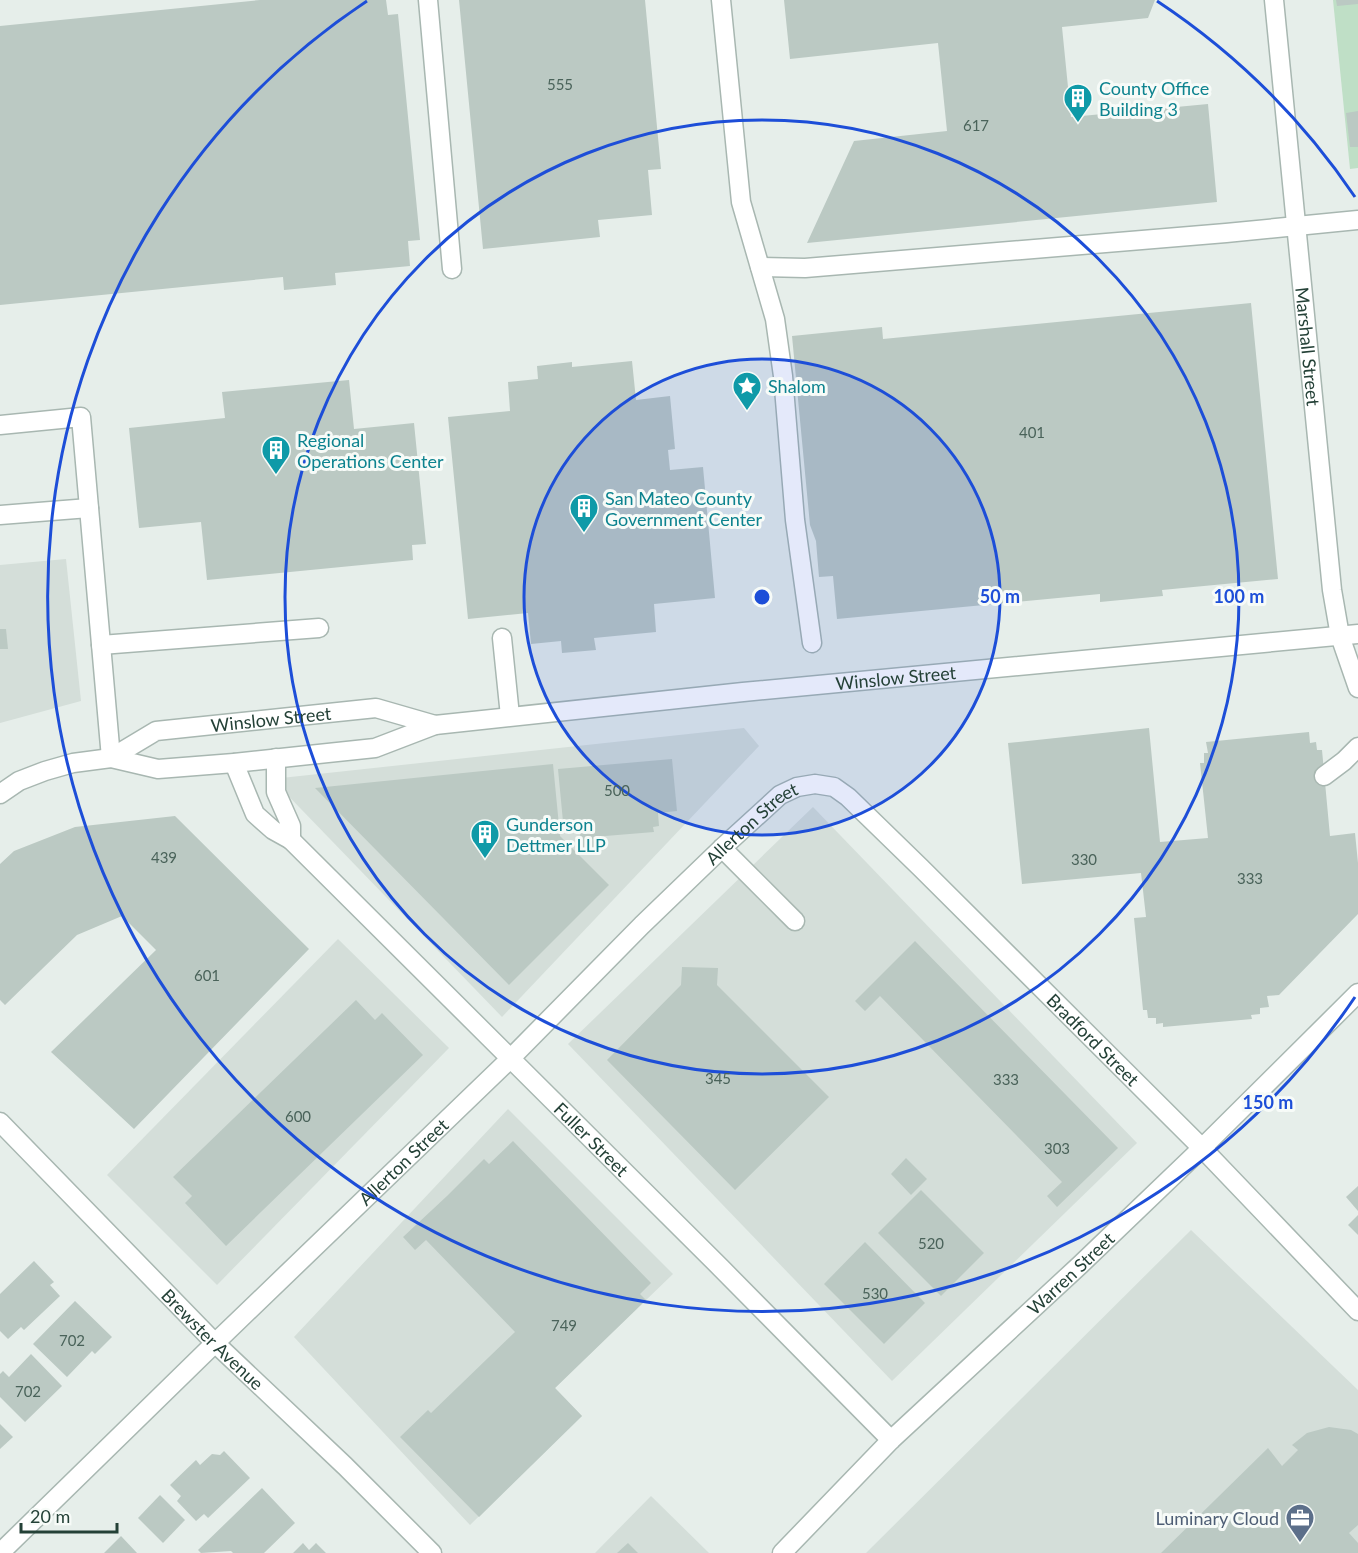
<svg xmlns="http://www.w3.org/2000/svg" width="1358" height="1553" font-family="Lato,sans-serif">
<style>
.built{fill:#d4ded9}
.green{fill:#bfdfc6}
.building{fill:#bbc9c3}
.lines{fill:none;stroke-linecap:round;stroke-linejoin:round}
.minor-casing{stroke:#a8b7b1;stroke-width:21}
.minor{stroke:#fff;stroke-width:18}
.ring{fill:none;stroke:#1d4ed8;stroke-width:3}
.labels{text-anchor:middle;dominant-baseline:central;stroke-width:6;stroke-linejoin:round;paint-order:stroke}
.number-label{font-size:15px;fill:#4a635a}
.culture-label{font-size:18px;fill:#0d838f;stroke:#f7fbf8;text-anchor:start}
.street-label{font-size:18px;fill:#244137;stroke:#f7fbf8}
.service-label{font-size:18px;fill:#4e5e75;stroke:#f7fbf8;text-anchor:end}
.centre{fill:#1d4ed8;stroke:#f7fbf8;stroke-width:3}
.ring-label{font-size:18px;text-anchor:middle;font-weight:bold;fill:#1d4ed8;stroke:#f7fbf8;stroke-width:6;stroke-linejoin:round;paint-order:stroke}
</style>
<rect width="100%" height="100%" fill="#e6eeea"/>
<!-- built -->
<g class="built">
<polygon points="66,559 81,701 0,723 0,565"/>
<polygon points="744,728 759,746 502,1017 272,779"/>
<polygon points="813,807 1137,1143 892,1381 568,1044"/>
<polygon points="338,939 449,1048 217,1285 107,1175"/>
<polygon points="508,1109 673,1274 555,1388 582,1416 470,1525 294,1337"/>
<polygon points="1191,1230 1358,1390 1358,1553 866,1553"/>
<polygon points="651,1496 709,1553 595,1553"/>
</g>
<!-- green -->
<polygon class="green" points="1333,0 1358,0 1358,168 1350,169"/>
<!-- building -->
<g class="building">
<polygon points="260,0 386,0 388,15 398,14 420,240 408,241 410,266 335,273 336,285 284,290 283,277 0,305 0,26"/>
<polygon points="459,0 645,0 661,169 648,170 652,215 598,220 600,237 483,249"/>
<polygon points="784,0 1155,0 1148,18 1062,27 1071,117 1208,104 1217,202 807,243 854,141 947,131 938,43 790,59"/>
<polygon points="1336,0 1358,0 1358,4 1337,6"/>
<polygon points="1358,111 1358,147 1350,147 1346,113"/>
<polygon points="1251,303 1278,579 1162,590 1163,596 1100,602 1100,594 837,619 833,576 819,577 816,541 810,525 792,336 882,327 883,339"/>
<polygon points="632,361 636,400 670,396 675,449 668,450 670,470 703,467 715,598 654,604 656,632 594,638 596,650 562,653 561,641 531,644 528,613 468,619 448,417 510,411 508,382 538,379 537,366 572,362 572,367"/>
<polygon points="349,380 354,429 414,423 426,544 412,545 413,560 207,580 201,522 139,528 129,428 225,418 222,392"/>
<polygon points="0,629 6,629 8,649 0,649"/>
<polygon points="1149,728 1160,842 1208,838 1200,763 1204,763 1204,753 1208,753 1206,742 1309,732 1310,743 1316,742 1317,750 1322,750 1330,836 1355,833 1358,863 1358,914 1279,995 1267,996 1269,1007 1260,1008 1260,1014 1251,1015 1252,1019 1163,1027 1163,1023 1156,1024 1156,1018 1148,1018 1147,1010 1143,1010 1134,918 1146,917 1141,873 1022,884 1008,743"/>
<polygon points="672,759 677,811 658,813 659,826 653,827 654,832 593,837 595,847 581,848 580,831 564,832 558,769"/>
<polygon points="553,764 560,836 609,885 509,985 315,788"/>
<polygon points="175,816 309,949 134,1129 51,1052 156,950 122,916 77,935 5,1005 0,1000 0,864 14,851 75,827"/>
<polygon points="915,941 1118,1148 1057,1207 1047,1196 1062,1182 880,996 865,1011 855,1001"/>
<polygon points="682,967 718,968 717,985 829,1097 735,1190 607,1060 681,985"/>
<polygon points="356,1000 375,1020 382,1013 423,1055 226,1246 185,1203 192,1196 173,1177"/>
<polygon points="513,1141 651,1283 640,1294 646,1300 555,1388 582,1416 479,1517 400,1437 428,1410 431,1413 515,1332 426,1240 415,1250 403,1237 447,1196 484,1159 489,1164"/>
<polygon points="906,1158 927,1179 911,1195 891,1174"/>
<polygon points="1358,1186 1358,1211 1346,1197"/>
<polygon points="921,1190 984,1253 941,1296 878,1233"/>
<polygon points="1358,1215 1358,1235 1348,1225"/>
<polygon points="865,1242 925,1303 884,1344 824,1284"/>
<polygon points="34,1261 54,1282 50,1285 60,1296 24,1330 21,1327 8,1339 0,1331 0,1294"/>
<polygon points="75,1301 112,1337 95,1354 92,1351 67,1377 33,1344"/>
<polygon points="31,1354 62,1386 25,1422 0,1397 0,1374 3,1371 9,1377"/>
<polygon points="0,1424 13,1437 0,1449"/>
<polygon points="1329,1427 1351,1430 1358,1434 1358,1525 1349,1533 1358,1543 1358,1553 1161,1553 1268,1448 1282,1466 1298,1450 1292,1445 1307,1433"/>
<polygon points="224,1451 250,1478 208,1518 204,1514 196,1521 177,1501 181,1496 170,1485 196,1460 200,1465 212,1454 220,1455"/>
<polygon points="262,1488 295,1523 264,1553 233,1553 231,1551 201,1553 198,1550"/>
<polygon points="160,1495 185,1520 163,1543 138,1518"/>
<polygon points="121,1536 137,1553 104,1553"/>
<polygon points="303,1543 309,1550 316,1543 326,1553 293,1553"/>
<polygon points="628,1543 638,1553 617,1553"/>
</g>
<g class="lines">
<!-- minor casing -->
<g class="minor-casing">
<g id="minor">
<polyline points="428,0 452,269"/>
<polyline points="721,0 741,202 775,319 783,376 795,520 812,643"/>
<path id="s1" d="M1274 0 1332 590 1340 636 1358 688"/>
<polyline points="760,267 805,268 1226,233 1358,220"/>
<polyline points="0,425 81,417 111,758"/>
<polyline points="0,515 89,508"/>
<polyline points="502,638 510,716"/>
<polyline points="101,645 319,628"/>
<path id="s2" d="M111 758 156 731 376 708 435 725"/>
<polyline points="234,763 255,814 273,830 291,840 291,826 276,792 276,758"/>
<polyline points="1324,776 1344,761 1358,747"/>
<path id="s3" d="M0 794 19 781 45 771 73 763 111 758 158 769 234 763 375 748 435 725 743 692 1358 634"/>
<path id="s4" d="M291 840 721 1268 891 1440"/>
<polyline points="722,848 795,921"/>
<path id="s5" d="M0 1122 215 1343 345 1466 432 1553"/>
<path id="s6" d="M0 1553 215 1343 510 1059 642 925 722 848 780 795 797 787 815 784 834 787 848 797 921 868 1202 1148 1358 1311"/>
<path id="s7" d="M782 1553 891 1440 1080 1265 1202 1148 1358 993"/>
</g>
</g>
<!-- minor -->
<use href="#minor" class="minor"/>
</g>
<!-- distance rings -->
<circle cx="762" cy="597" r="238" fill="#1d4ed8" fill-opacity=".12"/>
<g class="ring">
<circle cx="762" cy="597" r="238"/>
<circle cx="762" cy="597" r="477"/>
<path d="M1355 997A715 715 0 1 1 367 1M1157 1A715 715 0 0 1 1355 197"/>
</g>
<!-- icons -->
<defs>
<g id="building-pin" transform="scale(1.5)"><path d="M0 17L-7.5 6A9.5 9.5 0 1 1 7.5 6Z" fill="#0f9aa8" stroke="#f7fbf8"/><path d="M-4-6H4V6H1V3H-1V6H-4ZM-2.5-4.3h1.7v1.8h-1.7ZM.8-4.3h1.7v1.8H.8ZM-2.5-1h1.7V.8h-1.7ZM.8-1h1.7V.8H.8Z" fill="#fff"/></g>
<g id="sight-pin" transform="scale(1.5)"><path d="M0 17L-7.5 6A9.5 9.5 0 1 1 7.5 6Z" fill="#0f9aa8" stroke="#f7fbf8"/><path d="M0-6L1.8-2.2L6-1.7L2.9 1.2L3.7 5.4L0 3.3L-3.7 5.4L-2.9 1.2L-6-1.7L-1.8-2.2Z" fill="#fff"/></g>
<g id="office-pin" transform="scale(1.5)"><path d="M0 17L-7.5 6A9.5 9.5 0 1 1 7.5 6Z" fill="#5c6f8a" stroke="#f7fbf8"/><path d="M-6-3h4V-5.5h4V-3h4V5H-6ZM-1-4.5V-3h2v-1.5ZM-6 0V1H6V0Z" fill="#fff"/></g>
</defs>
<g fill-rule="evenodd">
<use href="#building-pin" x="1078" y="98"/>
<use href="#sight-pin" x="747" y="386"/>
<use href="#building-pin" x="276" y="450"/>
<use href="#building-pin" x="584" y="508"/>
<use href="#building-pin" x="485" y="834"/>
<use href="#office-pin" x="1300" y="1518"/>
</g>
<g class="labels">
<!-- number labels -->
<g class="number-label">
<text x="560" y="84">555</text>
<text x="976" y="125">617</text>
<text x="1032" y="432">401</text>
<text x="617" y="790">500</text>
<text x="164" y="857">439</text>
<text x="1084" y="859">330</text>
<text x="1250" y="878">333</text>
<text x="207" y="975">601</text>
<text x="718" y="1078">345</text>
<text x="1006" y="1079">333</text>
<text x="298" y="1116">600</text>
<text x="1057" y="1148">303</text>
<text x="931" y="1243">520</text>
<text x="875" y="1293">530</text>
<text x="564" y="1325">749</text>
<text x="72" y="1340">702</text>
<text x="28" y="1391">702</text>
</g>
<!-- culture labels -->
<g class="culture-label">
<text x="1099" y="88">County Office<tspan x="1099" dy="21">Building 3</tspan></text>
<text x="768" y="386">Shalom</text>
<text x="297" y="440">Regional<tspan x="297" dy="21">Operations Center</tspan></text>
<text x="605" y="498">San Mateo County<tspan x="605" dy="21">Government Center</tspan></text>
<text x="506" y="824">Gunderson<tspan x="506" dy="21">Dettmer LLP</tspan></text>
</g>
<!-- street labels -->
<g class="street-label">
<text stroke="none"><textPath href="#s1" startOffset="348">Marshall Street</textPath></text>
<text stroke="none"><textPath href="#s3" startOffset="912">Winslow Street</textPath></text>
<text stroke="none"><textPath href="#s2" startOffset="168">Winslow Street</textPath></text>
<text stroke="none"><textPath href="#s6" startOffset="1048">Allerton Street</textPath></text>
<text stroke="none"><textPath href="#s6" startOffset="1506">Bradford Street</textPath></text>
<text stroke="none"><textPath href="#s4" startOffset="424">Fuller Street</textPath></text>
<text stroke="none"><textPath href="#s6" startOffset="562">Allerton Street</textPath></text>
<text stroke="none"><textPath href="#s7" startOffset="402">Warren Street</textPath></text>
<text stroke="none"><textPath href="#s5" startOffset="304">Brewster Avenue</textPath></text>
</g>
<!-- service labels -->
<g class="service-label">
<text x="1279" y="1518">Luminary Cloud</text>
</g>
</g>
<circle cx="762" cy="597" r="9" class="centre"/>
<g class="ring-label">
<text x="1000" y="603">50 m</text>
<text x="1239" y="603">100 m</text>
<text x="1268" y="1109">150 m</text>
</g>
<!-- scale -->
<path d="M21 1523v9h96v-9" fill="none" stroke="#244137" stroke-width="3"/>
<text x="30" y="1523" font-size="18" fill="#244137" stroke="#f7fbf8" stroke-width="4.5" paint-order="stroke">20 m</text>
</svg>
